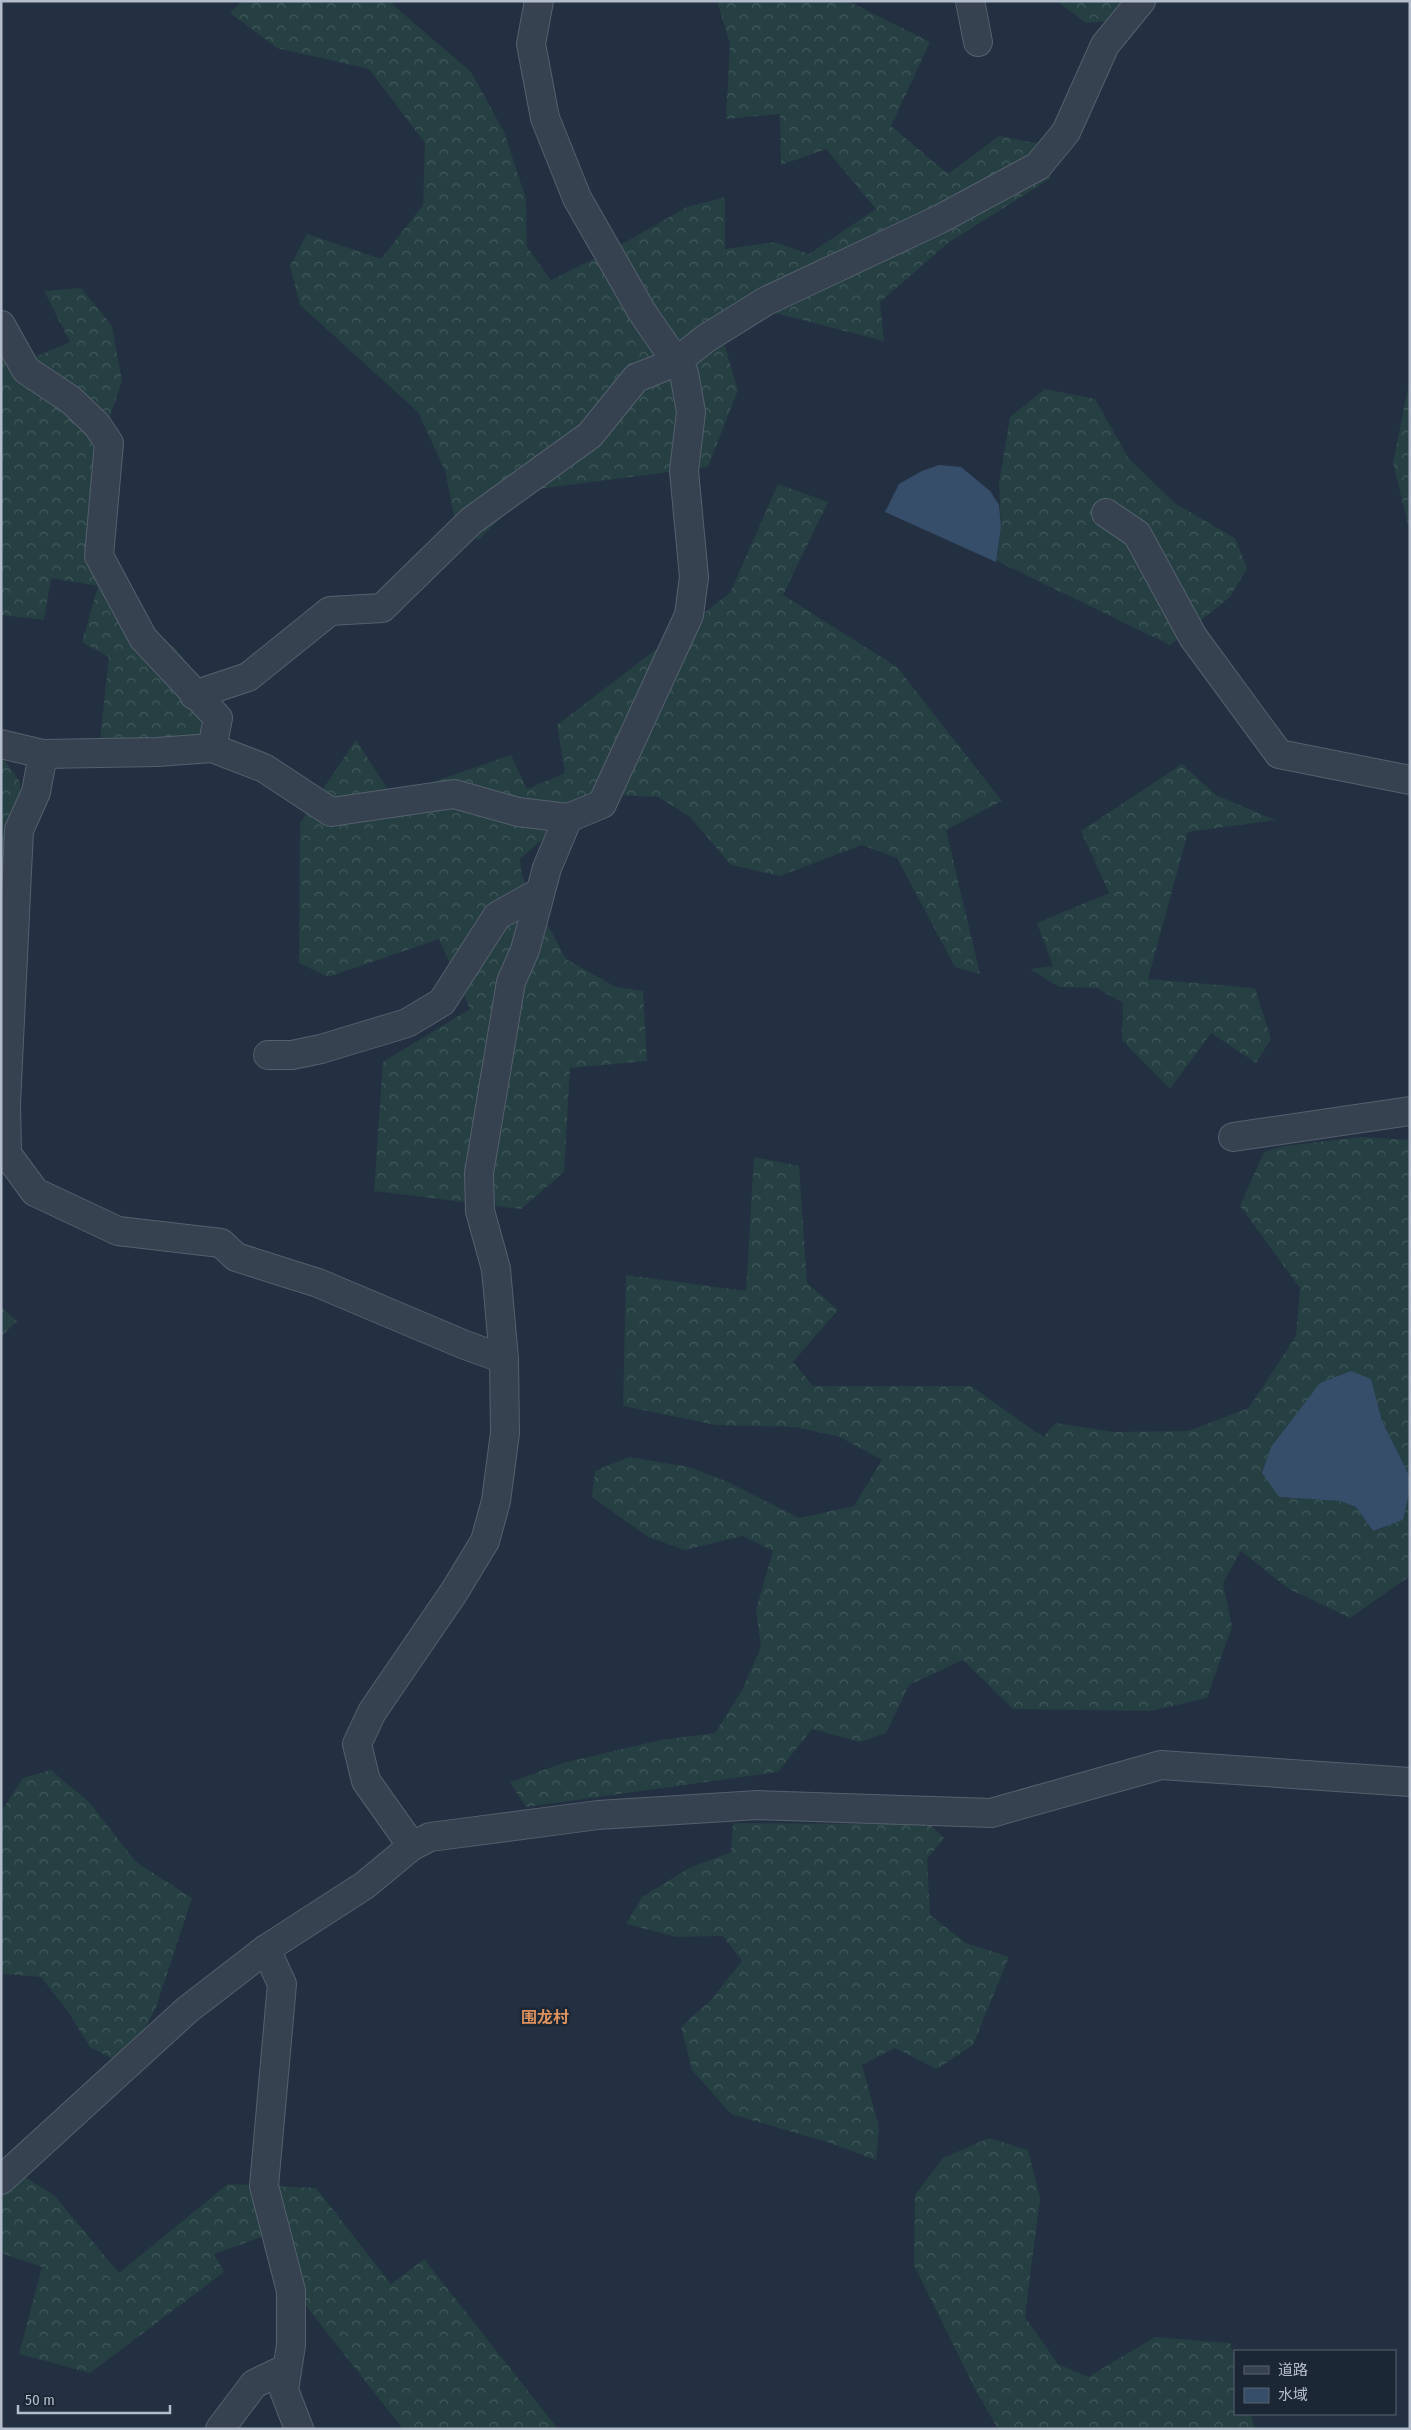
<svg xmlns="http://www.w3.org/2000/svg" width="1411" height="2430" font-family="'Fira Sans Condensed','Noto Sans SC',sans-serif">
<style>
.forest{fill:url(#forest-crowns)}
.water{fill:#374e6b}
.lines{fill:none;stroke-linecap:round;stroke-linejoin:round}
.minor-casing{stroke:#55606e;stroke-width:30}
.minor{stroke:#374250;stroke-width:28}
.labels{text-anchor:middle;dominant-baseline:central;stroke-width:5;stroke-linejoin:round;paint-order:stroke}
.quarter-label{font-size:16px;font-weight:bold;fill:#dc915e;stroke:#1c2735}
</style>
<defs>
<pattern id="forest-crowns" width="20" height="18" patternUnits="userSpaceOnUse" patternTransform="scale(1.25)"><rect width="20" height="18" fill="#253f42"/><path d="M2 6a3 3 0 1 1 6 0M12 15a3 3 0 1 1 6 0" fill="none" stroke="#42595c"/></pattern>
</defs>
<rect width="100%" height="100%" fill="#233041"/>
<!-- forest -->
<g class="forest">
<polygon points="242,1 393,1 393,5 471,72 504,132 526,199 527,247 551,280 608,252 687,207 725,197 725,249 775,242 809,254 876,209 826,149 781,165 780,114 726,119 730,44 717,1 848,1 930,42 891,126 948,174 999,136 1036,143 1051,178 948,243 880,302 884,341 763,310 723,340 738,390 708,467 530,490 478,540 455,519 445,471 418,412 300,305 290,266 307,234 381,259 423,205 425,143 369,69 277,48 230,13"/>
<polygon points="1057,1 1149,1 1109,21 1086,23"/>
<polygon points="81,288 112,326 122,381 105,431 96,492 122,616 175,648 228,719 216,758 97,768 109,657 82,642 98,586 51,578 44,620 1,615 1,311 26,361 70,342 44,291"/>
<polygon points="1410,378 1410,533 1393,463"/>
<polygon points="1045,389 1095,399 1129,459 1176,504 1235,538 1247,568 1230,597 1170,645 997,561 1001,527 999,484 1010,417"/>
<polygon points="778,484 828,502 783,595 897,667 1002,801 946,830 980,974 955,967 897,858 862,845 780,876 731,865 690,817 658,797 594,794 520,859 522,876 566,959 616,987 643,991 647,1061 570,1068 564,1172 521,1209 374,1191 383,1062 470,1009 439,939 328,977 299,963 300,823 356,740 392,796 511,755 527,789 565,773 557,725 730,593"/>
<polygon points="1,755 20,782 20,888 1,879"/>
<polygon points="1182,764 1216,795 1275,820 1188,832 1148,979 1255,988 1271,1039 1256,1063 1211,1033 1170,1089 1122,1040 1123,1003 1097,988 1059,987 1030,969 1053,966 1037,923 1109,893 1081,831"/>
<polygon points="1362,1137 1410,1140 1410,1477 1382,1421 1371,1379 1279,1497 1340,1501 1356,1507 1373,1531 1403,1520 1410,1489 1410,1576 1350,1618 1289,1589 1241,1551 1223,1583 1232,1627 1207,1698 1151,1711 1013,1709 963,1660 909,1685 886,1733 860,1742 812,1729 778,1772 526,1807 510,1782 563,1763 660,1740 715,1733 742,1690 761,1647 756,1610 773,1551 743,1536 685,1550 648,1537 592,1497 595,1471 629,1457 689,1467 728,1482 799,1518 854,1506 882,1460 840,1437 796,1427 716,1425 623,1406 626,1275 746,1291 754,1157 799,1166 807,1283 838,1310 793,1362 813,1386 971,1386 1043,1437 1056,1423 1114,1432 1188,1431 1249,1408 1296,1336 1300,1288 1240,1206 1264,1152 1284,1146"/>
<polygon points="1,1307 17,1321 1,1337"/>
<polygon points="51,1770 89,1802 136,1862 192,1898 156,2007 126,2066 90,2047 69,2013 41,1977 4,1974 1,1977 1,1812 23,1778"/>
<polygon points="733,1823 929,1824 944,1838 927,1859 930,1915 966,1943 1009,1957 973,2045 937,2069 895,2048 862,2065 879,2127 876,2160 827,2142 731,2114 692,2070 681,2027 710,2001 742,1961 723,1936 676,1937 626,1924 642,1897 689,1868 731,1852"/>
<polygon points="989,2138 1028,2150 1040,2198 1025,2317 1058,2364 1088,2377 1155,2337 1230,2343 1235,2358 1235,2414 1251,2414 1255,2429 998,2429 975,2389 914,2265 915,2195 943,2158"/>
<polygon points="1,2162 54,2195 119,2273 228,2184 316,2188 391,2284 424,2259 558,2429 403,2429 306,2306 289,2227 214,2254 224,2272 90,2373 19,2354 42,2267 1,2253"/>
</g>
<!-- water -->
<g class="water">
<polygon points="939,465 961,467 990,491 999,505 1001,527 996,562 885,512 899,484 922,471"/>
<polygon points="1351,1371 1371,1379 1382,1421 1410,1477 1410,1489 1403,1520 1373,1531 1356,1507 1340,1501 1279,1497 1262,1473 1271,1447 1320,1383"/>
</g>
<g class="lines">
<!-- minor casing -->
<g class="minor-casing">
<g id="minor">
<polyline points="970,1 978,42"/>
<polyline points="1,325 26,370 71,400 97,425 109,443 99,556 143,638 218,718 212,748"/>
<polyline points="1106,513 1137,534 1193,637 1279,754 1410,780"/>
<polyline points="194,695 248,677 330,611 382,608 471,521 590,435 636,378 676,362 705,339 766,301 940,219 1038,166 1066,132 1105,45 1141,1"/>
<polyline points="1,744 43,754 157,752 212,748 264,768 331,812 454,794 518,812 568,818 602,804 689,615 694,577 684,471 691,412 684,373 642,312 577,198 545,118 531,44 539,1"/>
<polyline points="43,754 36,792 19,830 6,1104 7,1154 35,1192 118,1231 221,1243 236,1257 318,1283 465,1345 504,1359 496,1269 480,1211 479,1173 511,982 525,950 547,868 568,818"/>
<polyline points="268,1055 292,1055 321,1049 407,1023 442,1002 497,916 540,892"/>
<polyline points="1233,1137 1410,1111"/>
<polyline points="412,1846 366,1781 357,1744 372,1712 454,1592 485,1541 496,1501 505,1433 504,1359"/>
<polyline points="266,1949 282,1984 264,2186 291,2291 291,2345 284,2390 299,2429"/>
<polyline points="1,2180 187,2010 266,1949 365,1885 412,1846 430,1837 598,1815 758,1805 991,1813 1161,1765 1410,1782"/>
<polyline points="220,2429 254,2384 287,2368"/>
</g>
</g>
<!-- minor -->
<use href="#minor" class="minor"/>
</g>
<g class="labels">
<!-- quarter labels -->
<g class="quarter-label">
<text x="545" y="2017">围龙村</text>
</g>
</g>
<!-- border -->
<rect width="1411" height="2430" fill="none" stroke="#b4bdcb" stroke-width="5"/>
<!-- legend -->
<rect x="1234" y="2350" width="162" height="65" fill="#1c2735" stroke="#596371"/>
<rect x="1244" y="2366" width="25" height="8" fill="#374250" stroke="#596371"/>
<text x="1278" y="2375" font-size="15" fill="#b4bdcb">道路</text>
<rect x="1244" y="2388" width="25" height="15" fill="#374e6b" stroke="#596371"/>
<text x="1278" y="2400" font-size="15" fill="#b4bdcb">水域</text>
<!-- scale -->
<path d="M18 2405v8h152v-8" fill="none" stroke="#b4bdcb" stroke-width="2.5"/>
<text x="25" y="2405" font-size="15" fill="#b4bdcb" stroke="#1c2735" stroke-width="4" paint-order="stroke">50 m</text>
</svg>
